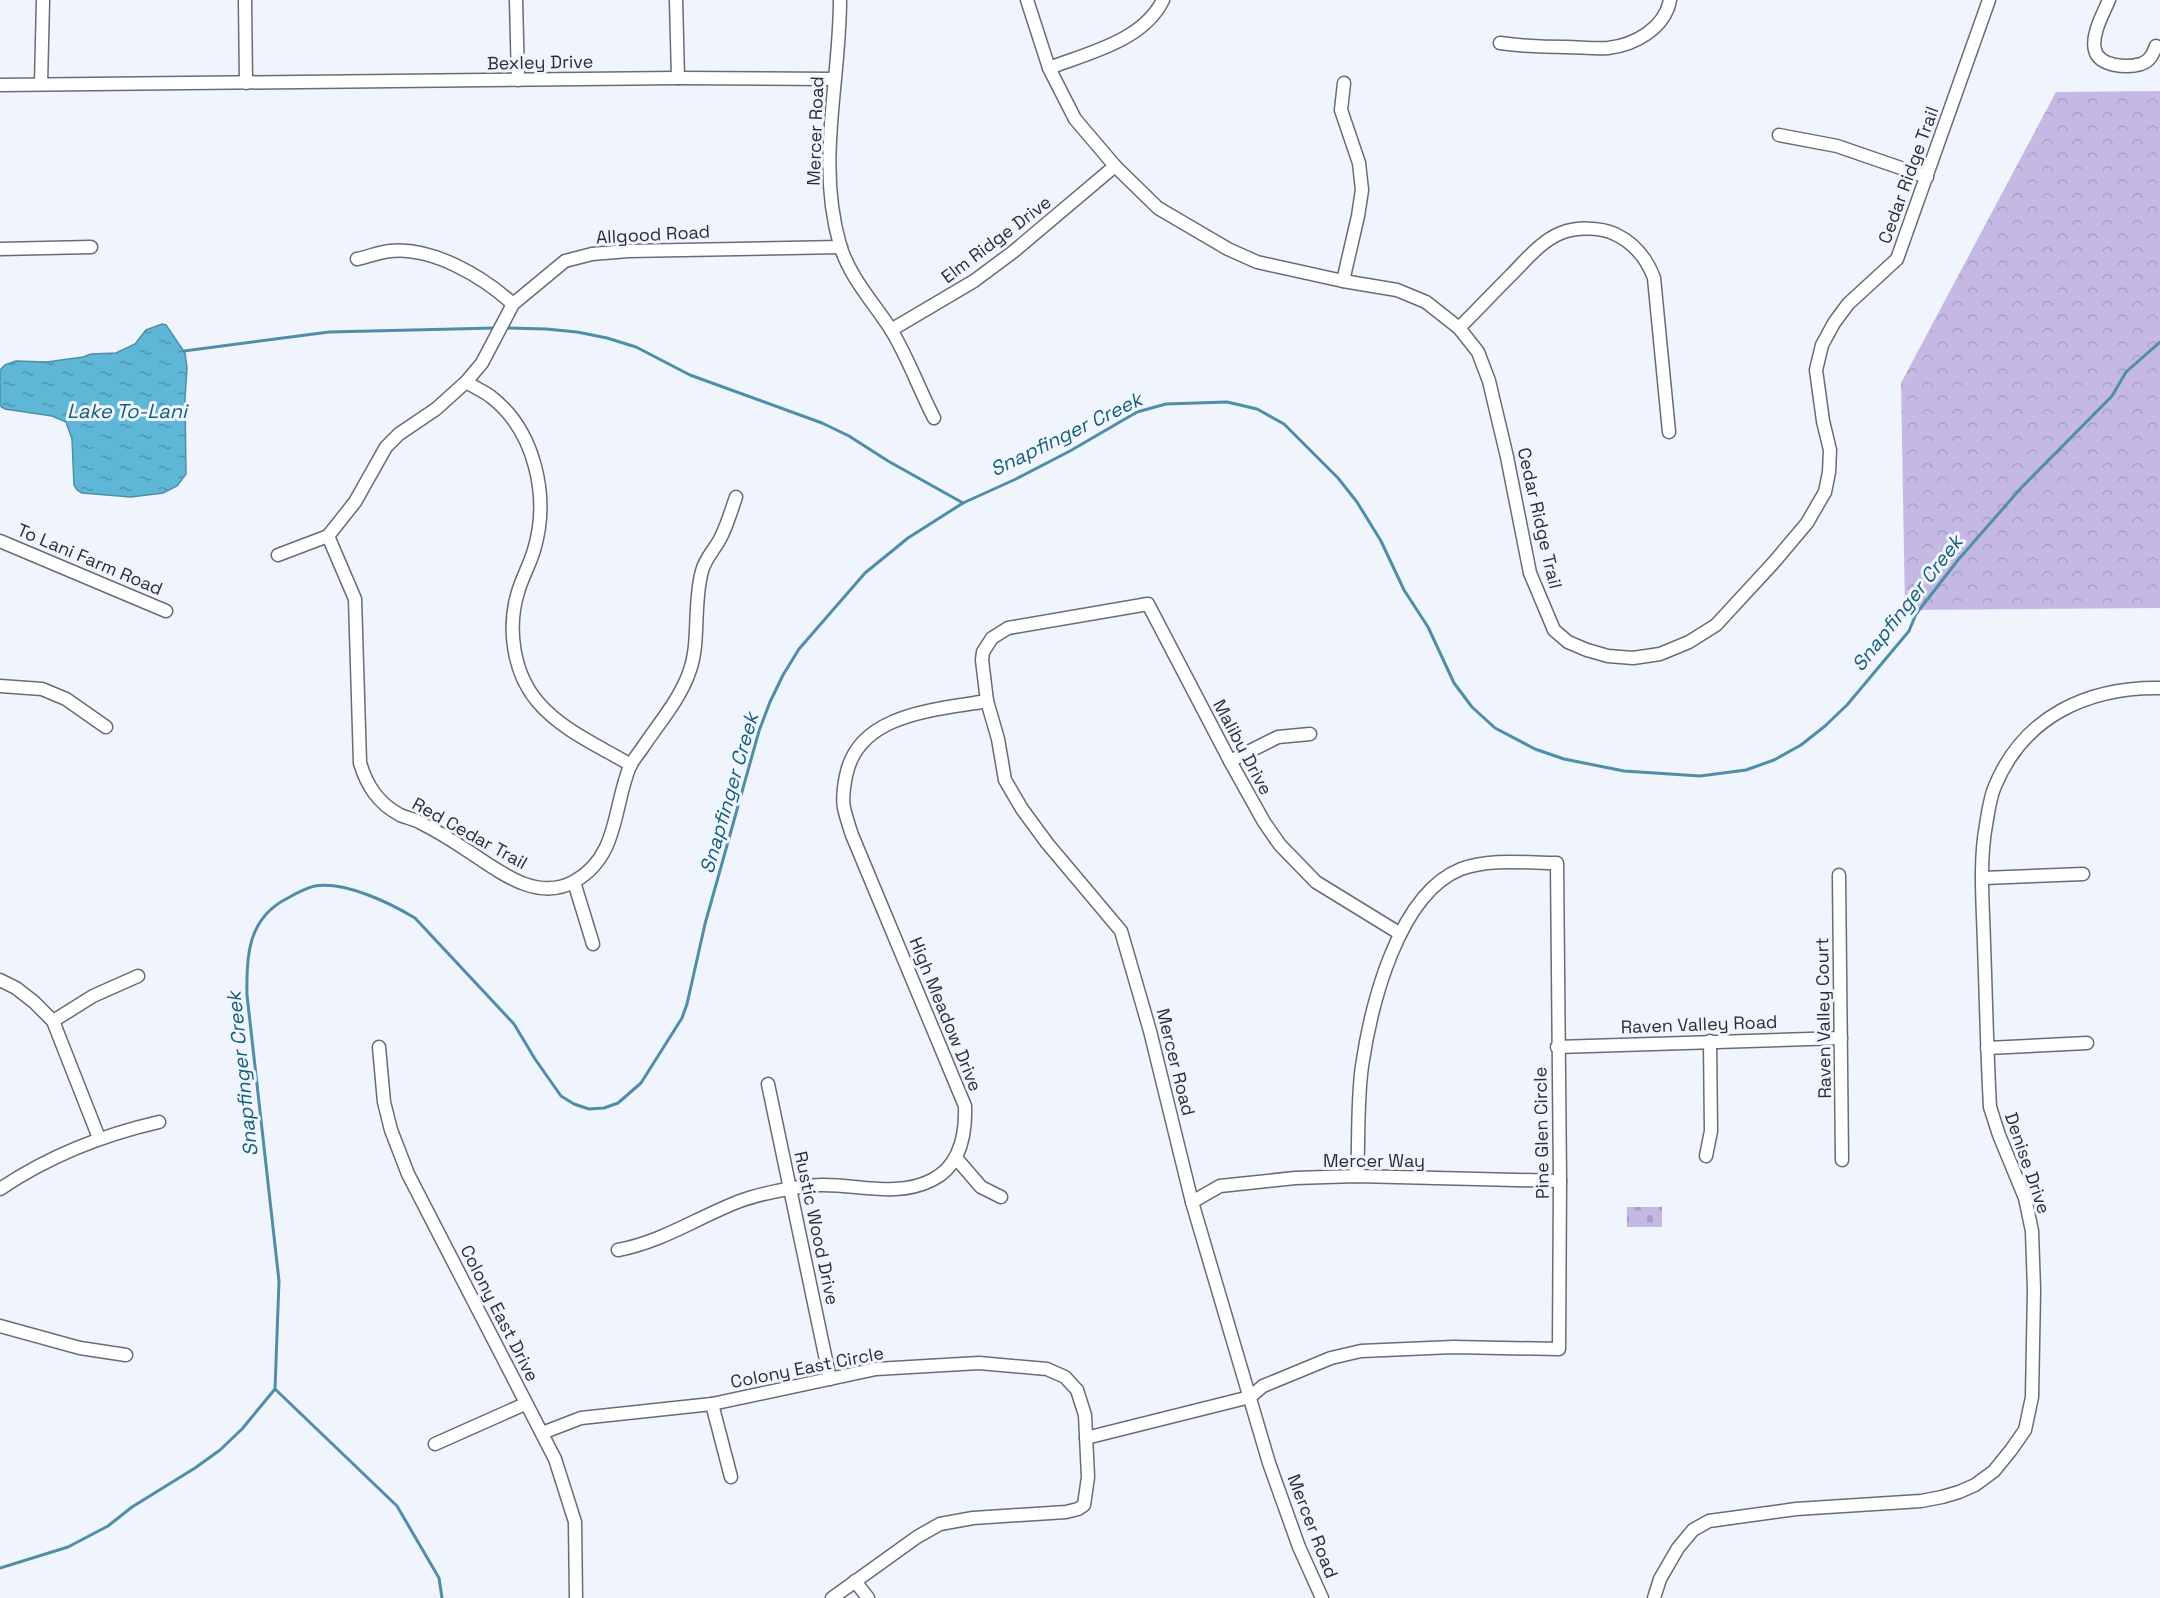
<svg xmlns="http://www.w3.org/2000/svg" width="2160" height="1598" font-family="'Space Grotesk',sans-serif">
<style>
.forest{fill:url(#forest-crowns)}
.cemetery{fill:url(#cemetery-stones)}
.water{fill:url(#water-ripples);stroke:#508ea6;stroke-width:1.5}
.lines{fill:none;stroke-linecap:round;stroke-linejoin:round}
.stream{stroke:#508ea6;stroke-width:3}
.street-casing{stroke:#676c75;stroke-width:15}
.street{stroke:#fff;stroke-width:12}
.labels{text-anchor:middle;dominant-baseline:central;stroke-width:6;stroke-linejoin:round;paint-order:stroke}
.street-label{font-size:18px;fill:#2c2e32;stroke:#eff4fd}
.water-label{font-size:20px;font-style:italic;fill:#175f75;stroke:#eff4fd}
</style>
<defs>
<pattern id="forest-crowns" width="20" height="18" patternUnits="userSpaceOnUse" patternTransform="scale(1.5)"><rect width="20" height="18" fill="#c5b9e4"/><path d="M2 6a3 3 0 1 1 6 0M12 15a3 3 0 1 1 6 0" fill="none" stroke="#a99fc4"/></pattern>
<pattern id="cemetery-stones" width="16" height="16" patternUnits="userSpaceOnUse" patternTransform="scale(1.5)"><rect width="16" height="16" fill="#c5b9e4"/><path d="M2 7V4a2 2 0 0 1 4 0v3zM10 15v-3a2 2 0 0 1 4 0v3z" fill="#a99fc4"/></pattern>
<pattern id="water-ripples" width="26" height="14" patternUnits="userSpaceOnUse" patternTransform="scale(1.5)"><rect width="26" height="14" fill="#5fb7d7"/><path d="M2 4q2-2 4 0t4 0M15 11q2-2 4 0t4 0" fill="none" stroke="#4f95af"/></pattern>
</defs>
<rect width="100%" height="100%" fill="#eff4fd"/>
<!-- forest -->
<polygon class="forest" points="2160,91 2160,608 1905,610 1901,383 2056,92"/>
<!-- cemetery -->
<rect class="cemetery" x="1627" y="1207" width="35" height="20"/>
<!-- water -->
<polygon class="water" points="162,324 166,325 185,353 187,368 185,398 186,474 177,486 163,493 131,497 82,493 77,490 74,485 72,439 66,422 52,416 5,409 0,406 0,370 5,365 16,361 47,362 83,357 91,354 116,353 135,344 146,330"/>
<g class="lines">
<!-- stream -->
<g class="stream">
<polyline points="505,328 546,329 577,332 607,338 636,347 690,375 822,423 849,436 888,461 963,503"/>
<polyline points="184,351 329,332 496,328"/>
<polyline points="275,1389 397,1506 439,1578 442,1598"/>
<path d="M0 1568 68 1547 108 1526 132 1507 195 1468 220 1450 242 1429 275 1389 279 1281 247 995C246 956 248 919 286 899 295 894 305 888 315 886 345 881 390 903 415 918L514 1024 535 1059 561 1096 574 1104 589 1109 604 1108 618 1103 641 1083 682 1018 687 1004 705 924 759 731 770 702 783 675 799 649 865 573 908 538 963 503 1016 479 1070 451 1137 412 1166 404 1227 402 1257 409 1284 424 1338 478 1357 502 1381 541 1404 590 1428 627 1454 683 1472 707 1495 728 1535 749 1564 759 1624 771 1700 776 1746 770 1774 760 1801 745 1825 726 1847 705 1909 631 1916 614 1958 560 2021 488 2112 396 2126 372 2160 342"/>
</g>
<!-- street casing -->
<g class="street-casing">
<g id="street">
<polyline points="245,0 246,83"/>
<polyline points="516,0 518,80"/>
<polyline points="676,0 678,78"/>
<path d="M840 0C840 83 816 162 840 245 849 276 873 302 890 328 907 355 919 389 934 418"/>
<polyline points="1027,0 1049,68 1075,119 1115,166 1158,208 1228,249 1257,262 1343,281 1397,290 1426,302 1459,328 1478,352 1489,381 1507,457 1530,573 1554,630 1568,642 1587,650 1608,656 1633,658 1660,654 1689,642 1716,625 1775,561 1807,523 1825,492 1829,472 1830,450 1823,421 1816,370 1822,345 1834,323 1848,304 1897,259 1989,0"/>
<path d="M2109 0C2103 14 2091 35 2095 50 2099 67 2128 68 2141 64 2150 61 2153 54 2156 46"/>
<path d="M1500 43C1522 46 1544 47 1566 47 1579 47 1594 49 1608 48 1635 45 1665 28 1670 0"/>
<path d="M1049 68C1088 53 1143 41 1163 0"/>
<polyline points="41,84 43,0"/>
<polyline points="0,85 678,78 834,79"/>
<polyline points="1779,135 1837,146 1927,177"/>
<polyline points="0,249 91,247"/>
<path d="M357 259C368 257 379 252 390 251 433 247 482 276 513 304"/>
<polyline points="1343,281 1358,216 1362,190 1359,163 1341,110 1344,83"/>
<path d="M1459 328C1477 310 1494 292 1511 275 1526 260 1541 241 1561 233 1576 227 1600 227 1615 234 1634 243 1647 259 1654 278L1669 432"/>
<polyline points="891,330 974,281 1013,252 1115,166"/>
<path d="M466 382C474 387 483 391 490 396 535 430 550 497 534 550 530 564 522 578 518 592 507 628 513 672 537 701 561 730 599 746 631 765"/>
<path d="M328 536 355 599 360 763C367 786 378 803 400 815 407 818 415 819 421 823 437 831 453 841 468 851 499 871 537 903 575 881 619 856 613 807 630 766 633 760 639 753 643 747 659 723 681 698 690 670 700 642 693 603 702 571 705 559 714 550 720 539 727 526 731 511 736 497"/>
<polyline points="0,541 166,611"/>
<polyline points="278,555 328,536 355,502 386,447 399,434 436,409 466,382 482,363 513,304 565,261 592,254 628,251 841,247"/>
<polyline points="0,686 42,689 66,699 106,727"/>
<polyline points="1230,761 1278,737 1310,734"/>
<polyline points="1839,875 1842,1160"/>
<polyline points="1983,878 2083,874"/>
<polyline points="574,882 593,944"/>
<polyline points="0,980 16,988 34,1002 53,1021 99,1138"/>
<polyline points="53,1021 93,996 138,976"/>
<polyline points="379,1047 384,1102 391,1130 408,1174 555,1459 575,1522 576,1598"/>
<polyline points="1557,1047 1841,1038"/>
<polyline points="1987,1048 2087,1043"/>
<polyline points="768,1084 830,1379"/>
<polyline points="1706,1156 1711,1131 1710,1041"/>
<polyline points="956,1158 981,1187 1001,1197"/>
<path d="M0 1189C49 1156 102 1135 159 1122"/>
<polyline points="1192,1202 1220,1186 1295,1178 1357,1176 1560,1181"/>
<path d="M618 1250C662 1242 698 1217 740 1201 756 1195 776 1191 793 1188 802 1187 811 1185 820 1185 858 1184 896 1198 932 1180 960 1166 966 1135 965 1106L852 835C849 826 846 817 844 808 842 798 844 786 846 776 858 713 936 710 987 701"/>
<polyline points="0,1326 80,1348 126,1355"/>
<polyline points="712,1404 731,1477"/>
<polyline points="542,1433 581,1418 712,1404 876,1369 979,1363 1047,1369 1065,1377 1077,1390 1085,1415 1088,1477 1084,1505 1078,1509 1066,1512 973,1518 940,1524 917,1537 832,1598"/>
<path d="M1086 1438 1250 1397 1263 1386 1331 1358 1361 1351 1453 1347 1559 1349 1560 1181 1557 863C1527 863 1490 858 1461 869 1398 894 1371 1005 1362 1066 1357 1102 1359 1140 1357 1176"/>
<polyline points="435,1444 525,1404"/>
<polyline points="855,1581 868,1598"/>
<polyline points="1322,1598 1299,1547 1269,1463 1192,1202 1150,1031 1121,931 1047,843 1022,809 1005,780 998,739 987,701 982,660 983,652 992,638 1008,628 1148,604 1230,761 1264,822 1280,845 1316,882 1399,933"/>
<path d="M1654 1598 1660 1579 1678 1548 1693 1530 1709 1521 1796 1509 1921 1501 1942 1497 1959 1492 1975 1485 1994 1471 2011 1450 2025 1430 2032 1397 2034 1290 2032 1231 2025 1198 1999 1135 1990 1107C1987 1053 1986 998 1984 944 1983 905 1979 863 1986 825 1988 813 1990 797 1995 786 2024 716 2088 687 2160 688"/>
</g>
</g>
<!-- street -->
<use href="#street" class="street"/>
</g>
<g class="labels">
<!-- street labels -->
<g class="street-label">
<text transform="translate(540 62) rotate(-1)">Bexley Drive</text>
<text transform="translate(815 131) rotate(-88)">Mercer Road</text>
<text transform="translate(1908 175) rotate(-70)">Cedar Ridge Trail</text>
<text transform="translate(653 234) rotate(-3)">Allgood Road</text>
<text transform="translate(996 239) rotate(-37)">Elm Ridge Drive</text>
<text transform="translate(1540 518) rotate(77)">Cedar Ridge Trail</text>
<text transform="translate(90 559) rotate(23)">To Lani Farm Road</text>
<text transform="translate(1243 747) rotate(62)">Malibu Drive</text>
<text transform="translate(470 833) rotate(29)">Red Cedar Trail</text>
<text transform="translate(946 1014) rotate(68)">High Meadow Drive</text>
<text transform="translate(1823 1018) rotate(-91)">Raven Valley Court</text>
<text transform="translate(1699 1024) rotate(-2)">Raven Valley Road</text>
<text transform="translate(1176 1062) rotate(76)">Mercer Road</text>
<text transform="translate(1541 1133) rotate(-91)">Pine Glen Circle</text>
<text x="1374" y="1160">Mercer Way</text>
<text transform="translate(2028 1163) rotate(71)">Denise Drive</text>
<text transform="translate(817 1228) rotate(78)">Rustic Wood Drive</text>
<text transform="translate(500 1313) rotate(63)">Colony East Drive</text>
<text transform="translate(807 1367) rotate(-11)">Colony East Circle</text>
<text transform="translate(1313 1526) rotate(69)">Mercer Road</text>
</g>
<!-- water labels -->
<g class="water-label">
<text x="127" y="411">Lake To-Lani</text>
<text transform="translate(1066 434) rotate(-26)">Snapfinger Creek</text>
<text transform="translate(1907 603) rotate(-52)">Snapfinger Creek</text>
<text transform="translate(729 793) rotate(-74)">Snapfinger Creek</text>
<text transform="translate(242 1074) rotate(-96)">Snapfinger Creek</text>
</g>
</g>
</svg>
